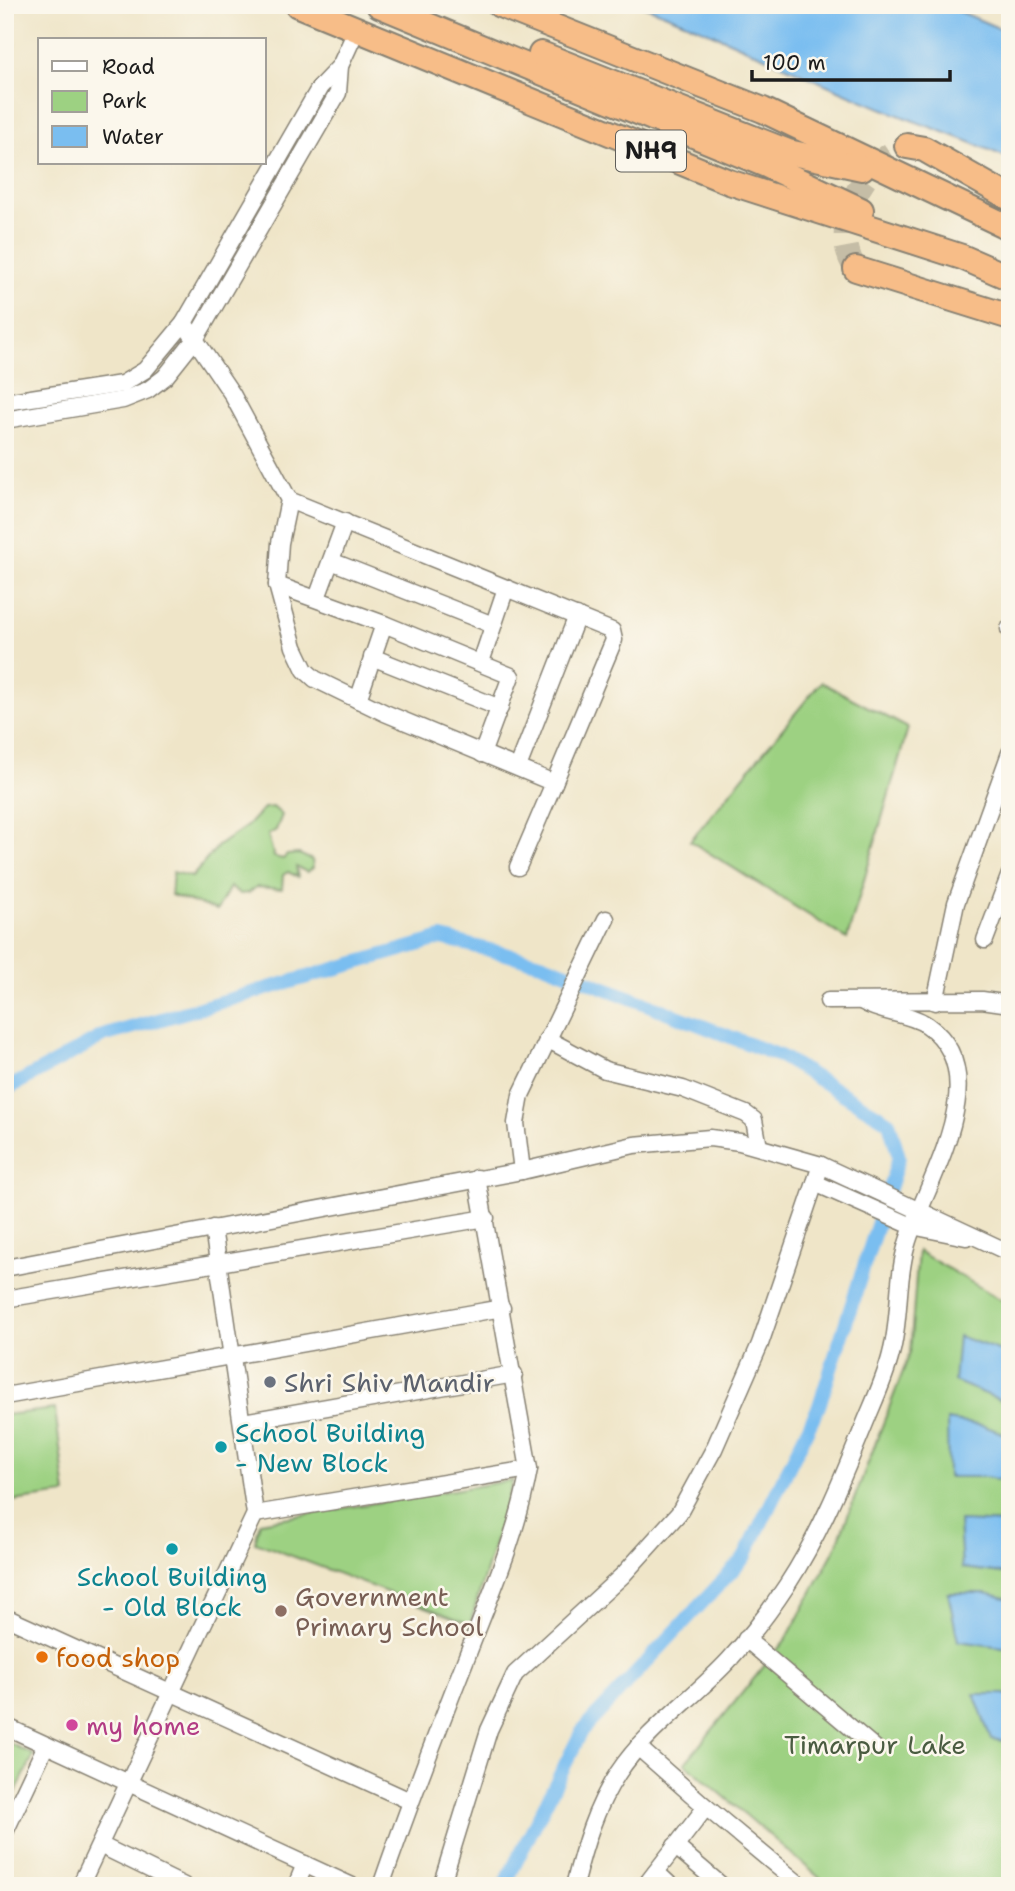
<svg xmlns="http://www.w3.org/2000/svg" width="1015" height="1891" font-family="'Shantell Sans',sans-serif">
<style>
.green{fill:#9dd182;stroke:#5c764f;stroke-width:2}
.water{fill:#7abef0;stroke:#4b6d86;stroke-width:2}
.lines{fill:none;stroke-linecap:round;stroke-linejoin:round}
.canal{stroke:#7abef0;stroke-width:14}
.highway-tunnel{stroke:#c5bda6;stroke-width:24;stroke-dasharray:24 12;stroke-linecap:butt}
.minor-casing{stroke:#868072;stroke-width:19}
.highway-casing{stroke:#868072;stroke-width:28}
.minor{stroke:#fff;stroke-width:16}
.highway{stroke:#f7bd88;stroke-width:24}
.worship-dot{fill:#6b7280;stroke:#fbf7ec;stroke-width:2.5}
.culture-dot{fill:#0f9aa8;stroke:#fbf7ec;stroke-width:2.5}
.education-dot{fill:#8d6e63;stroke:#fbf7ec;stroke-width:2.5}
.food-dot{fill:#e8710a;stroke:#fbf7ec;stroke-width:2.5}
.hotel-dot{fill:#d1479c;stroke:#fbf7ec;stroke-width:2.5}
.labels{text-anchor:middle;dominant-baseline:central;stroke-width:5;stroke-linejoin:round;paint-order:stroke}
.shield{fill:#fbf7ec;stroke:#5f5e5a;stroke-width:2}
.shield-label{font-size:24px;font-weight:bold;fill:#1c1c1c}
.worship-label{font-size:26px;fill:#5b616d;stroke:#fbf7ec;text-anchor:start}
.culture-label{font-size:26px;fill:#0d838f;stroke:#fbf7ec;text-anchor:start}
.education-label{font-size:26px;fill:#785e54;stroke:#fbf7ec;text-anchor:start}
.food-label{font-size:26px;fill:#c56008;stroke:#fbf7ec;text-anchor:start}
.hotel-label{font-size:26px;fill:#b23c85;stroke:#fbf7ec;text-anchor:start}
.park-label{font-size:26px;fill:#495b40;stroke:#fbf7ec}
</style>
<rect width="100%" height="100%" fill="#fbf7ec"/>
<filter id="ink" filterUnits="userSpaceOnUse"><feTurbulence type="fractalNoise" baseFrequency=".0143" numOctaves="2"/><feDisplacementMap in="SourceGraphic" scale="14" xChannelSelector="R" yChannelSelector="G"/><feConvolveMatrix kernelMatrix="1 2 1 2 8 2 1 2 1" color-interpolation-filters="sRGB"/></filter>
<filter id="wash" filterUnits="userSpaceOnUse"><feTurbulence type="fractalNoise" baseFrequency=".00686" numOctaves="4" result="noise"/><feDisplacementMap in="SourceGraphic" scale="28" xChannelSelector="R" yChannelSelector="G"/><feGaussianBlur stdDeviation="1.57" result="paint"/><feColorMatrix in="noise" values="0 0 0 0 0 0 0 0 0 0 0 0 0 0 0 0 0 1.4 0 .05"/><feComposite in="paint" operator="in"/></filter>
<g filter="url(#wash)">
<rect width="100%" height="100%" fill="#efe5c8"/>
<!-- green -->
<g class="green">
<polygon points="821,682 908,728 847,939 690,841"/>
<polygon points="273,807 282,815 276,830 268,835 274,857 283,859 287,855 299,854 312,860 313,868 307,872 296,867 298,877 288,872 283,875 282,889 256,887 249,893 240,894 230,887 217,910 171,895 173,872 192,877 218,846 247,826 264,808"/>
<polygon points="918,1251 1010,1305 1010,1886 829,1886 685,1763 787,1638 835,1549 910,1353"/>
<polygon points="55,1409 66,1494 5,1502 5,1415"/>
<polygon points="513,1480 470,1624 255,1542 260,1522"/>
<polygon points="5,1741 34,1755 5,1814"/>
</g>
<!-- water -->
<g class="water">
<path d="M641 5H945L1010 33V159C975 143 941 131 906 118 816 84 732 38 641 5Z"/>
<polygon points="958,1336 1010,1354 1010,1404 954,1381"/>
<polygon points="947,1420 984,1426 1010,1436 1010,1482 986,1477 948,1477"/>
<polygon points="959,1521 1010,1523 1010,1574 962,1568"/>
<polygon points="948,1593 986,1593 1010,1599 1010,1648 958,1641"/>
<polygon points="1005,1694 1010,1696 1010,1742 991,1739 974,1694"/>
</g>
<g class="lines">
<!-- canal -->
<polyline class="canal" points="5,1090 103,1036 442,938 541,963 782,1057 889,1122 899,1157 819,1406 744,1558 582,1731 504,1886"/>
</g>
</g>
<g filter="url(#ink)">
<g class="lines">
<!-- highway-tunnel -->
<path class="highway-tunnel" d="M856 269C827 228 864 160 907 146"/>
<!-- minor casing -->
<g class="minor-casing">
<g id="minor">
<polyline points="184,323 232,394 289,500 280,543 277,585 294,647 305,670 315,679 385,713 554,783 518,867"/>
<polyline points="5,402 122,384 145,370 184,323 320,87 340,66"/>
<polyline points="5,420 123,400 148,390 165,377 196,338 338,93 340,66 356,31"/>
<polyline points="289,500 612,631 614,640 554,783"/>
<polyline points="331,561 493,625"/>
<polyline points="277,585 384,624 358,700"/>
<polyline points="317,598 345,522"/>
<polyline points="384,624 511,676 482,754"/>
<polyline points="1009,629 1010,629"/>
<polyline points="372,657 500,708"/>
<polyline points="481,662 506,588"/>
<polyline points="518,767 577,616"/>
<polyline points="985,940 1010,874"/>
<polyline points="828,1001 982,1000 1010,1004"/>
<polyline points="935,1002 956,903 1010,753"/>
<polyline points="547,1039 605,1070 683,1089 746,1114 754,1120 759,1147"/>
<polyline points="522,1171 516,1123 521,1095 606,919"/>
<polyline points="815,1183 912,1226 966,1237"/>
<polyline points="5,1268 522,1171 634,1145 710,1138 740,1142 821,1165 1010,1253"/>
<polyline points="5,1299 486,1218"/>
<polyline points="5,1396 502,1308"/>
<polyline points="243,1422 514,1374"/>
<polyline points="255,1514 529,1469"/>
<polyline points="5,1617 410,1801"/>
<polyline points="746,1639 875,1748"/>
<polyline points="5,1726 352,1886"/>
<polyline points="638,1747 706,1807"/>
<polyline points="5,1832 46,1745"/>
<polyline points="100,1845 184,1886"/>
<polyline points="675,1846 722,1886"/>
<polyline points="656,1872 671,1886"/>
<polyline points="80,1886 255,1514 213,1228"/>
<polyline points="296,1886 305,1864"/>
<path d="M381 1886C408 1808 437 1732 467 1656 490 1596 518 1533 529 1469L477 1178"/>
<polyline points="441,1886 489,1730 515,1674 623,1575 679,1513 714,1449 760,1344 821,1165"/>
<path d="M574 1886C584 1846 595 1808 618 1773 647 1729 693 1699 729 1660 750 1637 770 1611 787 1585 819 1536 841 1482 863 1428 873 1403 885 1379 891 1354 901 1318 896 1280 907 1244 924 1184 999 1075 927 1025 908 1012 882 1014 863 1002"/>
<polyline points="645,1886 706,1807 801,1886"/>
</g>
</g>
<!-- highway casing -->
<g class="highway-casing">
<g id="highway">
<polyline points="298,5 729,182 962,257 1010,278"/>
<polyline points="379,5 766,165 861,210"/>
<polyline points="500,5 763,110 1010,228"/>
<polyline points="541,54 788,152 862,168"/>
<polyline points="907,146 924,149 1010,198"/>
<polyline points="856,269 1010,317"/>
</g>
</g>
<!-- minor -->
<use href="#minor" class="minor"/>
<!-- highway -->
<use href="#highway" class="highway"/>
</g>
</g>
<!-- markers -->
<circle class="worship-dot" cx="270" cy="1382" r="7"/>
<g class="culture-dot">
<circle cx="221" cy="1447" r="7"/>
<circle cx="172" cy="1549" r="7"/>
</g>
<circle class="education-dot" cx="281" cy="1611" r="7"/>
<circle class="food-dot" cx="42" cy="1657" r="7"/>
<circle class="hotel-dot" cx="72" cy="1725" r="7"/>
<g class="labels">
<!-- shield labels -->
<rect class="shield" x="616" y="130.5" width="70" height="41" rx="5"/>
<g class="shield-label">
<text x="651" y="151">NH9</text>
</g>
<!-- worship labels -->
<g class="worship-label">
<text x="284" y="1382">Shri Shiv Mandir</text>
</g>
<!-- culture labels -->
<g class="culture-label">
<text x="235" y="1432">School Building<tspan x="235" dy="30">- New Block</tspan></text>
<text x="172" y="1576" text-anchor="middle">School Building<tspan x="172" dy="30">- Old Block</tspan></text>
</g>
<!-- education labels -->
<g class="education-label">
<text x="295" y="1596">Government<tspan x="295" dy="30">Primary School</tspan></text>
</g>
<!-- food labels -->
<g class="food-label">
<text x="56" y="1657">food shop</text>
</g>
<!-- hotel labels -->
<g class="hotel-label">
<text x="86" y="1725">my home</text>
</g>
<!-- park labels -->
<g class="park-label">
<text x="875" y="1744">Timarpur Lake</text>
</g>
</g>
<!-- margin -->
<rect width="1015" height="1891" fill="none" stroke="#fbf7ec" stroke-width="28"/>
<!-- legend -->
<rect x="38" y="38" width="228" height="126" fill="#fbf7ec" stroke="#a29f99" stroke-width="2"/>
<rect x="52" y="61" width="35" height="10" fill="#ffffff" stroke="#a29f99" stroke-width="2"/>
<text x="102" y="74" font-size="21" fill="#1c1c1c">Road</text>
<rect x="52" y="91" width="35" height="21" fill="#9dd182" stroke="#a29f99" stroke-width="2"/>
<text x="102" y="108" font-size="21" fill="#1c1c1c">Park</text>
<rect x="52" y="126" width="35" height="21" fill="#7abef0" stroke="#a29f99" stroke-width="2"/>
<text x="102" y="144" font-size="21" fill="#1c1c1c">Water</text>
<!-- scale -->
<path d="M752 70v10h198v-10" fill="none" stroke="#1c1c1c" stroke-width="3.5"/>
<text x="763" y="70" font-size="21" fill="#1c1c1c" stroke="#fbf7ec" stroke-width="5" paint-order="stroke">100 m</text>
</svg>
